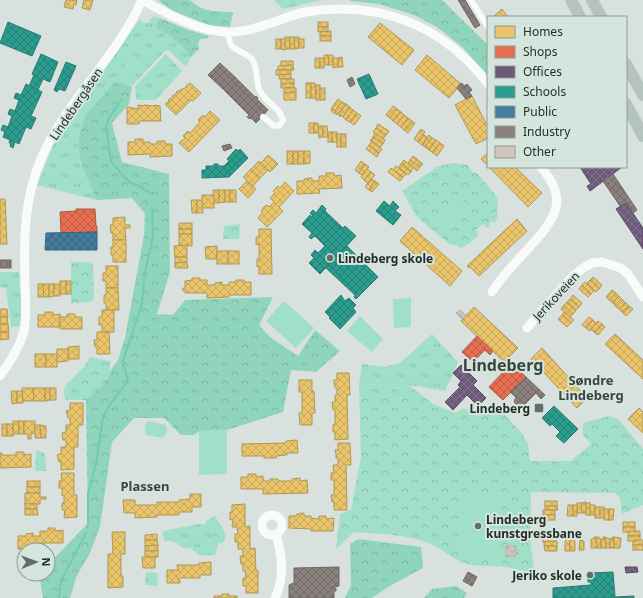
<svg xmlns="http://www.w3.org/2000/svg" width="643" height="598" font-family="'Noto Sans',sans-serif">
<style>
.grass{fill:url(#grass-tufts)}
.forest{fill:url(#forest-crowns)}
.park{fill:url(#park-crowns)}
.pitch{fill:#a0e0c8}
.homes{fill:url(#homes-cross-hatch);stroke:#af9757}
.shops{fill:url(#shops-cross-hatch);stroke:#ad5b45}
.offices{fill:url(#offices-cross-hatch);stroke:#584c62}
.schools{fill:url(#schools-cross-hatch);stroke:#297b71}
.public{fill:url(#public-cross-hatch);stroke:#3c647a}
.industry{fill:url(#industry-cross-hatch);stroke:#6c6863}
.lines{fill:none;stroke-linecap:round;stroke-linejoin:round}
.stream{stroke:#73caac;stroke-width:2}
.building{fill:url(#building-cross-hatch);stroke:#b2b3b0}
.street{stroke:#f9fafa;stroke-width:6}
.secondary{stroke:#f9fafa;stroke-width:9}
.highway{stroke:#b4c3bd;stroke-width:12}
.poi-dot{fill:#656c69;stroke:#d4e5dd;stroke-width:1.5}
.labels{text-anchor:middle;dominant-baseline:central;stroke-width:4;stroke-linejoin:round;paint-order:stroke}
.street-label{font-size:12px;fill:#272d2a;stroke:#d4e5dd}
.poi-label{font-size:12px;font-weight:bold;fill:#272d2a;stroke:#d4e5dd;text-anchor:start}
.neighbourhood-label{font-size:13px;font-weight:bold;fill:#394640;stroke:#d4e5dd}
.district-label{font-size:16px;font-weight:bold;fill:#394640;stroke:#d4e5dd}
</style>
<defs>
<pattern id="grass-tufts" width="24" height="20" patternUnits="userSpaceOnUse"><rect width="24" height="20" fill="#a0e0c8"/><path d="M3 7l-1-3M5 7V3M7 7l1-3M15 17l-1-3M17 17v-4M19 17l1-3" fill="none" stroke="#8ac0ac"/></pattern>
<pattern id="forest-crowns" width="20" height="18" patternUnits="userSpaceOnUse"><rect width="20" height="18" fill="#8fd5bc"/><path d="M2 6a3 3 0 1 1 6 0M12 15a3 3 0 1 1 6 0" fill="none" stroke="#7bb7a2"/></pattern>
<pattern id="park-crowns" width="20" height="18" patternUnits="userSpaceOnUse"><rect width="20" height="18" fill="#a0e0c8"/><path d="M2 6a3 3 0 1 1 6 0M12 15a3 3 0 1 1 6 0" fill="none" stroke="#8ac0ac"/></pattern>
<pattern id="homes-cross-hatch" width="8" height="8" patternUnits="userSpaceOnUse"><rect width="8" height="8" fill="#e9c46a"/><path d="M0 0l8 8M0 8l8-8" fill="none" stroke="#c8a95c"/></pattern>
<pattern id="shops-cross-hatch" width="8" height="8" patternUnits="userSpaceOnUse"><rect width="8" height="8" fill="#e76f51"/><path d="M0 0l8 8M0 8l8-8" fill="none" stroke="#bb5c43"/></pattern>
<pattern id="offices-cross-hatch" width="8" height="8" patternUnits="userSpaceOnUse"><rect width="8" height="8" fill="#6d597a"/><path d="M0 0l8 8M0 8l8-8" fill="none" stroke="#81738b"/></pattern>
<pattern id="schools-cross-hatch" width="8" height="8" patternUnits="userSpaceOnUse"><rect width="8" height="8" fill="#2a9d8f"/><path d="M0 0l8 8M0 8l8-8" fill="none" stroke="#248075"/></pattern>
<pattern id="public-cross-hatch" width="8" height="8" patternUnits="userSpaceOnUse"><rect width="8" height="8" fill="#457b9d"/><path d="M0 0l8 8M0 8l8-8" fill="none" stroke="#3a6580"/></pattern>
<pattern id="industry-cross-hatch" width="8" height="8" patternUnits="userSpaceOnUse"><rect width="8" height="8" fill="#8a817c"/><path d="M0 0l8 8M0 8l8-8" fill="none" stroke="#716a66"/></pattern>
<pattern id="building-cross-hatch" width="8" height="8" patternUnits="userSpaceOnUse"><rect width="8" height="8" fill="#d4c5be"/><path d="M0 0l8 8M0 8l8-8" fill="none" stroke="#b6aaa3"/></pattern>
</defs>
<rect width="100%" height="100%" fill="#d8e1dd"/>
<!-- grass -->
<g class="grass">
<polygon points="274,0 321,0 283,9"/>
<path d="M153 16 160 18 155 27C167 35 183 43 189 56L191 57 187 65 185 66 168 50 164 52 132 86 116 81 83 168 96 200 37 185 53 145 86 94 140 19 144 23H149Z"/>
<polygon points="166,54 182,71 156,100 136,100 135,86"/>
<polygon points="0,272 19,272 22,314 20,326 11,327 6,288 0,287"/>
<polygon points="432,334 458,362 445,391 409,385 359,384 362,364 385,367 400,363"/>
<path d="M198 524H206L219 539 217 549 215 555H199L190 548H182C176 541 172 541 164 541L163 531Z"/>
</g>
<!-- forest -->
<g class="forest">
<path d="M158 0H190C203 13 216 11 233 12L230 27 209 25 171 10Z"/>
<polygon points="349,0 442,0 488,45 488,75 461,46 437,27 414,15 379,4 350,1"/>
<path d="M160 18 188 30 209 36 208 38 200 39 198 44 199 49 191 57 189 56C183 43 167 35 155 27Z"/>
<polygon points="116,81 132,87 129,104 112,123 122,162 169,174 170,272 157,314 173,315 185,300 273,297 259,325 271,338 298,356 315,330 340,351 316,372 291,370 283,412 227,430 199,431 194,435 181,435 164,418 134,418 112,442 100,527 89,555 77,575 70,598 43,598 39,574 48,574 48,565 88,523 86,400 108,378 110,371 118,360 125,338 144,235 145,214 132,198 96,200 83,168 79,152 79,136 85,116"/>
<polygon points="358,539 421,547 423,568 388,587 372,598 345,598 351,585 350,544"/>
<polygon points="456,586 467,593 464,598 424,598 432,589"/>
</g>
<!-- park -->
<g class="park">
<polygon points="454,163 467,165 473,172 477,173 498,198 497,218 494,223 492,221 489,224 490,226 487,228 483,224 476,230 478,232 478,236 469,244 467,243 466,244 467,245 461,248 455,245 449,244 417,217 402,191 438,166"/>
<polygon points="240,224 239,239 223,239 224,226"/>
<polygon points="71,262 88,262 93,265 94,298 91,302 71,303"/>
<path d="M90 357 111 361C109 367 111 371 108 377 105 385 93 394 86 400H66C59 387 70 382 78 373 83 368 87 363 90 357Z"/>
<path d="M359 384 409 385 433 404 455 413 464 408 478 416 497 407 520 431 528 443 530 461H571L591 444 583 435V423L609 416 618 419 643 449V505L622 514 620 498 615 493 531 492 530 540 535 576C518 567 504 566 485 566 478 565 471 566 464 563 454 560 445 551 435 546 410 534 382 534 354 532L336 549 340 514 351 510 361 457Z"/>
<polygon points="36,451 40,451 45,454 46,471 35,471"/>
<polygon points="215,516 222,527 225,534 225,540 221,544 218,543 218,540 206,524 206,521"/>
<polygon points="146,572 158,573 157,586 145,585"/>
</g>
<!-- pitch -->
<g class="pitch">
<polygon points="131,54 143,60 131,83 119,76"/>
<polygon points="459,197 470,210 448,230 437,217"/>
<polygon points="411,298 411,327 394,328 393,299"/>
<polygon points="284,301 314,328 296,348 266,321"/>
<polygon points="360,316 383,339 372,352 347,331"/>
<path d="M148 421 166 425C168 431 167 434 162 438L146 435C144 428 144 427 148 421Z"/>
<polygon points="227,430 227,474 199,475 199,431"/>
<polygon points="498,495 498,556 458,556 458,496"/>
</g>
<!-- homes -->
<g class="homes">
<polygon points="66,0 77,0 76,5 74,4 73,9 64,7"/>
<polygon points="84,0 93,0 90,10 82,8"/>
<polygon points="502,9 508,17 493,17"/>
<rect x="318" y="22" width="10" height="5"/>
<polygon points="380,23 414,50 402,65 368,37"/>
<polygon points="318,27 328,27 328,31 318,32"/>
<polygon points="331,31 331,36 320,36 320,32"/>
<rect x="320" y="36" width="11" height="5"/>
<rect x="285" y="37" width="5" height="12"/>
<polygon points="290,37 294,37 295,49 290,49"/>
<polygon points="294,37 299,37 299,48 295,49"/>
<rect x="276" y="39" width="5" height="10"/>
<polygon points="281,39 285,39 285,50 281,49"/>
<rect x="299" y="39" width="5" height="9"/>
<polygon points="324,55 328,55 329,65 324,65"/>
<polygon points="328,55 333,55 333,65 329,65"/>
<polygon points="427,55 461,84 449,98 415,70"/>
<polygon points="342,57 343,67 338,67 338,58"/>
<rect x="315" y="58" width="5" height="10"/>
<rect x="320" y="58" width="4" height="10"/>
<polygon points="333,58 338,58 338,67 333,68"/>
<polygon points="281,61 293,61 293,65 281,66"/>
<polygon points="293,65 294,70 278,70 278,66"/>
<polygon points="276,70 291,70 291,74 276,75"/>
<polygon points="291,74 291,79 279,79 279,75"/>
<polygon points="281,79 294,79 294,83 281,84"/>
<polygon points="190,83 201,93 193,101 191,100 176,115 165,104 170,101 168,100 173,97 172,96 177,93 176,92 187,87 186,86"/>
<polygon points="294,83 294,88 281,88 281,84"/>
<rect x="306" y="83" width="5" height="15"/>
<polygon points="311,83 315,83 316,98 311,98"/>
<rect x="316" y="85" width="4" height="15"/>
<polygon points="284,88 296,88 296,92 284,93"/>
<rect x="320" y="88" width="5" height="12"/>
<polygon points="296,92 296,100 284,100 284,93"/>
<polygon points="472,96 488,127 488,138 476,144 455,105"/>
<polygon points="338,99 342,102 335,111 331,109"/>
<polygon points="342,102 346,104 337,115 331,111 332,109 335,111"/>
<polygon points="346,104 350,107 343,117 341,115 340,117 339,114"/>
<polygon points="138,105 144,106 144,105 155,106 155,105 160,106 161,121 139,121 139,124 127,124 127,107 138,109"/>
<polygon points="393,106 397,109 390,118 386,115"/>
<polygon points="350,107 353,110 346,120 343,117"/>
<polygon points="397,109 401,112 393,121 390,118"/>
<polygon points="353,110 357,113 350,122 346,120"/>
<polygon points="210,111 220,120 189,152 179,143 185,138 183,136 188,131 190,133 200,122 198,120 203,115 205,117"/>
<polygon points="401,112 404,115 397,124 393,121"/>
<polygon points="357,113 361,116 354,125 350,122"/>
<polygon points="404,115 408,118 401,127 397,124"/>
<polygon points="408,118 412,121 404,130 401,127"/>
<polygon points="412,121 415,123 408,133 404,130"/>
<rect x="309" y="123" width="5" height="10"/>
<polygon points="314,123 318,123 319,133 314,133"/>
<polygon points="378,124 389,131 386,135 376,128"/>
<polygon points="318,126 323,126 323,137 319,138"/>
<polygon points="323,126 327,126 328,137 323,137"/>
<polygon points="376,128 386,135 383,139 373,132"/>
<polygon points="421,129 425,132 418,142 414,139"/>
<rect x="328" y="132" width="4" height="10"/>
<rect x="332" y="132" width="5" height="10"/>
<polygon points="375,133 385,140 383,144 373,137"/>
<rect x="337" y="134" width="4" height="13"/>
<rect x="341" y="134" width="5" height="13"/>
<polygon points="423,134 427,137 422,145 418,142"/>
<polygon points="429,135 432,138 425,147 422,145"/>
<polygon points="373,137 383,144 380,147 370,141"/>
<polygon points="432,138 436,140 429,150 425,147"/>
<polygon points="135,139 143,139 143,142 150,142 150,144 157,144 157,141 165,141 165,144 172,144 172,156 150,157 150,154 128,155 128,142 135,142"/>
<polygon points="436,140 440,143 433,153 429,150"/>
<polygon points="372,142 382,149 379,153 369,145"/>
<polygon points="440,143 444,146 437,156 433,153"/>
<polygon points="369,145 379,153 377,157 366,149"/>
<rect x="287" y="151" width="6" height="13"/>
<rect x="293" y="151" width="5" height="13"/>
<rect x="298" y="151" width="6" height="13"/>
<polygon points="304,151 310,151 310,163 304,164"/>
<polygon points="488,153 488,166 481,159"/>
<polygon points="268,155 278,164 270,172 261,163"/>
<polygon points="413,156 423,164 420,167 410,160"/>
<polygon points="404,160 413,168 411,172 401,164"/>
<polygon points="410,160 420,167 417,171 408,163"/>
<polygon points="259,161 268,170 260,178 251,169"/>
<polygon points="361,161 365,164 359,173 355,170"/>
<polygon points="365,164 369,167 362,175 359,173"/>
<polygon points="401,164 411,172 408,175 398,168"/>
<polygon points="396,166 406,174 403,177 393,170"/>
<polygon points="489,167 515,167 542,193 528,207"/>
<polygon points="391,168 403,177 400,181 388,172"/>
<polygon points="251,169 260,178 253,186 243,177"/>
<polygon points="367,169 371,172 364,180 361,177"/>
<polygon points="371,172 375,175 368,183 364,180"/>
<polygon points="326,173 334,173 334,176 341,175 342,188 319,189 320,193 297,194 297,181 304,181 304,179 309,178 312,178 312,181 319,181 319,176 326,176"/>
<polygon points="371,179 375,181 369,190 365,187"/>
<polygon points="247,181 256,189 248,198 239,189"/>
<polygon points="375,181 379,184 372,192 369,190"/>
<polygon points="285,182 294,191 279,207 283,211 267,227 258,218 263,212 261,211 264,207 267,205 269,207 274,202 270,198 275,193 273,191 278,186 280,188"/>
<polygon points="213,190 219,190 219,203 214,203"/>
<polygon points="219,190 225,190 225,202 219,203"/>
<rect x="225" y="190" width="5" height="12"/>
<rect x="230" y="190" width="6" height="12"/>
<rect x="202" y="195" width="12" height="13"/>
<polygon points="0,199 5,199 7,244 0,244"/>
<polygon points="191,200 197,200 197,213 192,213"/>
<polygon points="197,200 202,200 203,213 197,213"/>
<polygon points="125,217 125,225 130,225 130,228 125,228 126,240 113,240 113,233 111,233 110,225 113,225 113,218"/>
<polygon points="517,219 527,231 479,276 470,267 469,268 467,266"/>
<rect x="179" y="223" width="13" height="6"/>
<polygon points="412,227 462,271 450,286 400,241"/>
<rect x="179" y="229" width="13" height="5"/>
<polygon points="259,229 271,229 272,274 259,274 259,266 257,267 257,259 259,259 259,244 256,245 256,237 259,237"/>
<polygon points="179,234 192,234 192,246 179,245"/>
<polygon points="113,240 126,240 126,262 113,262 113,255 111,255 111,247 113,247"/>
<polygon points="187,245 187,257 175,257 174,246"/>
<polygon points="217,246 217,259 206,259 205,247"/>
<rect x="217" y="251" width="11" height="13"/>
<rect x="228" y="251" width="11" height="13"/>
<polygon points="175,257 187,257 187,262 175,263"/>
<polygon points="187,262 188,268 175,268 175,263"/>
<polygon points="106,266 118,266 118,288 106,288 106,281 103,281 103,273 106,273"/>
<polygon points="593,277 602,285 599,289 590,280"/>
<polygon points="192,278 200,278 200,280 207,280 207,285 215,285 215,283 222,282 222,285 229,285 229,282 236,282 236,280 244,280 244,282 251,282 251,295 229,295 229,297 207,298 207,293 185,293 185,291 183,291 183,288 185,288 185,281 192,280"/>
<polygon points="590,280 599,289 596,292 587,283"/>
<rect x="60" y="281" width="6" height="13"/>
<rect x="66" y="281" width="5" height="13"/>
<polygon points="585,282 594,291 591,294 582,285"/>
<polygon points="38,284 43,284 44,297 38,297"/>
<polygon points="43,284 49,284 49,297 44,297"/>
<polygon points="49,284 54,284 54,296 49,297"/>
<rect x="54" y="284" width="6" height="12"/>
<polygon points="582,285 591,294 588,297 579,289"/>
<polygon points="106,288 118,288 119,310 106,310 106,303 104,303 104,295 106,295"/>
<polygon points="612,290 616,293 609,300 606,297"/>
<polygon points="616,293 619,296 613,303 609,300"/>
<polygon points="573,295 582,303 579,307 570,299"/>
<polygon points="619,296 623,300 616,307 613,303"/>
<polygon points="570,299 579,307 576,310 567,302"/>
<polygon points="623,300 626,303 619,309 616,307"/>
<polygon points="567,302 576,310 573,314 564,305"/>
<polygon points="626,303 629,306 622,312 619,309"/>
<polygon points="564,305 573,314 570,317 561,309"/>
<polygon points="629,306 633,309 626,316 622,312"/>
<polygon points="474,307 518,348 504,362 461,321"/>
<polygon points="0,309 7,309 8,317 0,317"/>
<polygon points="102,310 114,310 114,332 102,332 102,325 99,325 99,317 102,317"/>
<polygon points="45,312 53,312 53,315 60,314 60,327 38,327 38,315 45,315"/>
<polygon points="564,312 574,320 571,323 562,315"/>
<polygon points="67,314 75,314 75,317 82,317 82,329 60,329 60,317 67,317"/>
<polygon points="562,315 571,323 567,327 558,319"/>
<polygon points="0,317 7,317 8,324 0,324"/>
<polygon points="589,317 593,320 586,328 582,325"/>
<polygon points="593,320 596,323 590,331 586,328"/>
<polygon points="598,321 602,324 594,332 591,329"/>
<polygon points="0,324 8,324 9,332 0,332"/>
<polygon points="602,324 605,327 598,335 594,332"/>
<polygon points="0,332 8,332 9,339 0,340"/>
<polygon points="97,332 109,332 110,354 97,354 97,347 95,347 94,340 97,340"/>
<polygon points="615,334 643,360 643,379 605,344"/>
<polygon points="79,346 79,359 68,359 68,347"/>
<polygon points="542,348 587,398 577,408 531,359"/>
<polygon points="57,349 68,349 68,361 57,362"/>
<rect x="35" y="354" width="11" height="13"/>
<rect x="46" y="354" width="11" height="13"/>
<polygon points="337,373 349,373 350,395 347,395 348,439 335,440 335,432 333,432 333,425 335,424 335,410 333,410 332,402 335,402 335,395 337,395 337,388 335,388 334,383 334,380 337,380"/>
<polygon points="299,380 312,380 312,391 314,391 315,413 312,413 312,425 300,425 299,413 302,413 302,392 299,392"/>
<polygon points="22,388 33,388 34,401 23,401"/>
<polygon points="33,388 45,388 45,401 34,401"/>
<polygon points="45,388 50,388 50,400 45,401"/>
<rect x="50" y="388" width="6" height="12"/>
<polygon points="11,391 17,391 17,403 12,404"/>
<polygon points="17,391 22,391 23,403 17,403"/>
<polygon points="70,403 83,403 83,425 78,425 78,447 74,447 74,469 61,470 61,462 59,462 57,455 61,454 61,447 66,447 66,440 63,440 62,433 66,432 66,425 70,425 70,418 68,418 66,411 70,410"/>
<polygon points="639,408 643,412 643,433 628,419"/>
<rect x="13" y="421" width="6" height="13"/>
<rect x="19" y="421" width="5" height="13"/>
<polygon points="24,421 35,421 35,433 31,434 31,439 28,439 28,434 24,434"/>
<rect x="2" y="424" width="5" height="12"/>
<rect x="7" y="424" width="6" height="12"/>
<polygon points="35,425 40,425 41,438 35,438"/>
<polygon points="40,425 46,426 46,438 41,438"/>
<polygon points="297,440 298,453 287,453 287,455 276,456 276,458 264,458 264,456 242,456 242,444 286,443 286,441"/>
<polygon points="338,443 350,443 351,465 346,465 347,510 334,510 334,502 332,502 331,495 334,495 334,480 331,480 331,473 334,473 333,465 338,465 338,458 336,458 336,454 335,450 338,450"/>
<polygon points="16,452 24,452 24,455 31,454 31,467 0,468 0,453 2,453 2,455 16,455"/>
<polygon points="61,473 74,473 74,495 77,495 77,517 64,518 65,510 62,510 62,503 64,503 64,495 62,496 62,488 59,488 59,481 62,481"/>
<polygon points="248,474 256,474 256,477 263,476 263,481 270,481 270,479 278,479 278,481 292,481 292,479 300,478 300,481 307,480 308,493 263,494 263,489 241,489 241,477 248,477"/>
<rect x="27" y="481" width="13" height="6"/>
<rect x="27" y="487" width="13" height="6"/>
<polygon points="25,493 40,493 40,497 46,497 46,499 40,499 40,504 25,504"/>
<polygon points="190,494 201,494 201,507 192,507 192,512 179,512 179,515 157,515 157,517 135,518 135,513 124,513 123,500 135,500 135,505 157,505 157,502 179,502 179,500 190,499"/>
<rect x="545" y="501" width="12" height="5"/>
<polygon points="586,502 586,513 582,513 581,503"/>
<polygon points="577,503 581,503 582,513 577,513"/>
<rect x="586" y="503" width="4" height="12"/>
<rect x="25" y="504" width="12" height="5"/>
<polygon points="245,504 245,527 250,526 250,549 255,548 256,571 258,570 258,593 246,593 246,586 243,586 243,578 246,578 245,571 243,571 243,564 241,564 240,556 243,556 243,549 238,549 238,542 235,542 235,534 238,534 237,527 232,527 233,519 230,520 230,512 232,512 232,505"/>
<polygon points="568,505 573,505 573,516 567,516"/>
<rect x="573" y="505" width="4" height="11"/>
<rect x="590" y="505" width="5" height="10"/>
<polygon points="545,506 557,506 558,510 545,510"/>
<rect x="595" y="507" width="5" height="11"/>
<rect x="600" y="507" width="4" height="11"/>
<polygon points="25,509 37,509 38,515 25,515"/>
<rect x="604" y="509" width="5" height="11"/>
<polygon points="609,509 614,509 613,520 609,520"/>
<rect x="543" y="510" width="12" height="5"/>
<polygon points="304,513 304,516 311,516 311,518 319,519 319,516 326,516 326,519 334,518 333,531 311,531 311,529 289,528 289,516 296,516 297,514"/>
<rect x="543" y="515" width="12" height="5"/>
<rect x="623" y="522" width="12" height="5"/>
<rect x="623" y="527" width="12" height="5"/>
<polygon points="48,528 55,528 55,531 63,530 63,543 41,543 41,548 18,549 18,536 26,536 26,534 33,533 33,536 40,536 40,531 48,531"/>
<polygon points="635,531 640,531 640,536 628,536 628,532"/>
<polygon points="112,532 125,532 125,554 121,554 121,576 123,576 123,587 108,588 108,554 113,554"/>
<rect x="543" y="532" width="12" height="5"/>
<polygon points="157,534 157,540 145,540 145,535"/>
<rect x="628" y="536" width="12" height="5"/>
<rect x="543" y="537" width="12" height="5"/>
<polygon points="594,537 596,537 597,548 591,548 591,539 594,539"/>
<polygon points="596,537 599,537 599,539 601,539 601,548 597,548"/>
<polygon points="603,537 605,537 606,548 601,548 601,539 603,539"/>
<polygon points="605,537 610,539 610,548 606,548"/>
<polygon points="612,537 614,537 614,548 610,548 610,539 612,539"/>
<polygon points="614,537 621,538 620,548 614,548"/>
<polygon points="567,539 570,539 570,551 565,551 565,541"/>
<polygon points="570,539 573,539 575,541 575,551 570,551"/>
<polygon points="145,540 157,540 158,545 145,546"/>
<polygon points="580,540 584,541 584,550 579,550"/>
<polygon points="640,540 643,540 643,545 633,545 633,541"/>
<polygon points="557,541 557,546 544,546 544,542"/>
<polygon points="158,545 158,551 145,551 145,546"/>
<rect x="633" y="545" width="10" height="5"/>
<polygon points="544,546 557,546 557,551 545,551"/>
<rect x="145" y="551" width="13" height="6"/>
<polygon points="142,557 155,557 155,568 143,568"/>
<polygon points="211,562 211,575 200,575 200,578 178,578 178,580 180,580 180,583 167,583 167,570 178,570 177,565 199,565 199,563"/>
<polygon points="222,594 229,594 229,596 237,596 237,598 214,598 214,596 222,596"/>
</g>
<!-- shops -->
<g class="shops">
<polygon points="76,209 95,209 96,226 97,226 97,232 61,233 60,212 76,211"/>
<polygon points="477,336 493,351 490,355 485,350 473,362 462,352"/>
<polygon points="513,365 526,377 503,400 489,387 509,366 510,368"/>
</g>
<!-- offices -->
<g class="offices">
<polygon points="580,167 622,167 590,191 587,186 591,184"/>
<polygon points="626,203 643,228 643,249 616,209"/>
<polygon points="461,365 477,381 473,385 486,398 478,406 467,395 453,410 445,402 460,387 458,385 461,381 453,373"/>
<polygon points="625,567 637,567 638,572 626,573"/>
</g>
<!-- schools -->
<g class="schools">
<polygon points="8,22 41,36 32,56 0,43"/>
<polygon points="41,54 58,62 50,82 43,79 38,90 29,86 34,75 32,74"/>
<polygon points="66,62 76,66 65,91 59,89 57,92 54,90"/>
<polygon points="369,74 378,94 366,99 357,79"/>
<polygon points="26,84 42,92 31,116 36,118 31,129 26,127 19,144 15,142 13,148 10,146 11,143 9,143 10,140 3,137 5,132 1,130 3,125 8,127 12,116 8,114 10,109 15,111 19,100 14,98 16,93 21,95"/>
<polygon points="236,149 238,151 240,149 248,158 229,177 202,178 202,170 206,170 206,166 214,166 214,164 218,164 218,166 224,166 229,161 227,159"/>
<polygon points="384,201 390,206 393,201 399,207 395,211 401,215 393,225 376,211"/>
<polygon points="322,205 326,209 325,211 343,228 345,226 356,236 320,274 309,263 314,258 311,255 315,250 318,253 325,246 315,236 311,239 309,237 312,233 302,224 310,215 312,217 313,216 310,213 313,210 316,213"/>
<polygon points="347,246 378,277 356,299 354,297 355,295 326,268"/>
<polygon points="341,295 345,301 349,298 356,305 353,308 356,312 340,329 329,318 330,317 325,312"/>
<polygon points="554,406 578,429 564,443 556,436 560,432 552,424 550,426 542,418"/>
<polygon points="613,572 615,597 634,596 634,598 553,598 553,588 591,585 591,582 588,582 588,575 591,575 591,573"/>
</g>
<!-- public -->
<polygon class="public" points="97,232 97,250 45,250 46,233"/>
<!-- industry -->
<g class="industry">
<polygon points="458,0 465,0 480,25 475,28"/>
<polygon points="220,63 235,77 223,89 208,75"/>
<polygon points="235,77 255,97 256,96 258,98 257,99 268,110 256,123 251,118 250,119 247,117 249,115 223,89"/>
<polygon points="352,77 355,84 350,87 347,80"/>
<polygon points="461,83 465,86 467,84 472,90 469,92 472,96 466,99 457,88"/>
<polygon points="230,144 232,148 224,151 222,146"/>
<polygon points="613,174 637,210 633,213 626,203 620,206 603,181"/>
<rect x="0" y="260" width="11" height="8"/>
<polygon points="526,377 545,395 541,399 536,393 524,405 530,411 526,414 514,402 516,397 510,392"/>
<polygon points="339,567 339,586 334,587 334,588 336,588 336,591 334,591 334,598 289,598 289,585 294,583 294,568"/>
<polygon points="468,572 477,577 472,586 463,581"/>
</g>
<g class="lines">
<!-- stream -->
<g class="stream">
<polyline points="121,100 109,118 106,127 111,161 123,176 131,183 141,187 151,194"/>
<polyline points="88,523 88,494 97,458 103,417 111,403 128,381 123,361 142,304 145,272 153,236 152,207"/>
<polyline points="59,598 61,581 86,533"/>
</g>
</g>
<!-- building -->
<g class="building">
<polygon points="460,310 466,315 462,319 456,313"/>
<polygon points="506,546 516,546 516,556 506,557"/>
</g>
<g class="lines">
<!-- street -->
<g class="street">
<polyline points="471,0 488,27"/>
<path d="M228 32C229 45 231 47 243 53 246 55 249 56 251 58 259 67 255 82 260 91 266 103 280 107 283 120L280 125 274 126 263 117"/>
</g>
<!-- secondary -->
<g class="secondary">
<path d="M142 0C169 14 196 31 226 32 254 33 279 18 305 12 379 0 443 25 488 84"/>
<path d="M492 292C503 274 521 257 536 240 559 214 566 196 541 167"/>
<polyline points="527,328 572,277 583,268 592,263 602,262 621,268 628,274 643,297"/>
<path d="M0 376C10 362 20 347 24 331 27 314 25 296 25 279 24 248 24 217 32 186 49 115 113 66 142 0"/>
<circle cx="272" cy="525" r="10"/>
<path d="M275 598C285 577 282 555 276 534"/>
</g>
<!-- highway -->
<g class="highway">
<polyline points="571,0 580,17"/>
<polyline points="592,0 601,17"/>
<polyline points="626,64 643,95"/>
<polyline points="626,104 643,136"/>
</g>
</g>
<!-- markers -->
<g class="poi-dot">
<circle cx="330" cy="258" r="4"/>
<rect x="534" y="403" width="10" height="10" rx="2"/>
<circle cx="478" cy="526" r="4"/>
<circle cx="590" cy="575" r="4"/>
</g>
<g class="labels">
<!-- street labels -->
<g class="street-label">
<text transform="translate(76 104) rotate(-56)">Lindebergåsen</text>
<text transform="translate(556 296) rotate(-47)">Jerikoveien</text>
</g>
<!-- poi labels -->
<g class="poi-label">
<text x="338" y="258">Lindeberg skole</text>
<text x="530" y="408" text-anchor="end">Lindeberg</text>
<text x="486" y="519">Lindeberg<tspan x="486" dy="14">kunstgressbane</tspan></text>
<text x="582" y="575" text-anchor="end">Jeriko skole</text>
</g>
<!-- neighbourhood labels -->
<g class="neighbourhood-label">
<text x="591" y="380">Søndre<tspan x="591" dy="15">Lindeberg</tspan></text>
<text x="145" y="486">Plassen</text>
</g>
<!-- district labels -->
<g class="district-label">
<text x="503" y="365">Lindeberg</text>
</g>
</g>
<!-- legend -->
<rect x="487" y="16" width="140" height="152" fill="#d4e5dd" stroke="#8f9b95"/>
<rect x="495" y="26" width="20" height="12" fill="#e9c46a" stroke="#8f9b95"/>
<text x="523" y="36" font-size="12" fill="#272d2a">Homes</text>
<rect x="495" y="46" width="20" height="12" fill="#e76f51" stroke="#8f9b95"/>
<text x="523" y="56" font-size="12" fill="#272d2a">Shops</text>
<rect x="495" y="66" width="20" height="12" fill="#6d597a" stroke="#8f9b95"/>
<text x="523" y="76" font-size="12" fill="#272d2a">Offices</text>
<rect x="495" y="86" width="20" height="12" fill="#2a9d8f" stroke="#8f9b95"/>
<text x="523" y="96" font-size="12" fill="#272d2a">Schools</text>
<rect x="495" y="106" width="20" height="12" fill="#457b9d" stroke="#8f9b95"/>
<text x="523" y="116" font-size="12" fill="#272d2a">Public</text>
<rect x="495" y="126" width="20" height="12" fill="#8a817c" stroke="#8f9b95"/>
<text x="523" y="136" font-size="12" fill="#272d2a">Industry</text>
<rect x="495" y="146" width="20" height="12" fill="#d4c5be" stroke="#8f9b95"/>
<text x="523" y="156" font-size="12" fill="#272d2a">Other</text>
<!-- north arrow -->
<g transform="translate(36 562) rotate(89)"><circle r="19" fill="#d4e5dd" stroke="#8f9b95"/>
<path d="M0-3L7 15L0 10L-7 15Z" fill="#656c69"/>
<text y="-6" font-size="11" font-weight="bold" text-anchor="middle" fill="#272d2a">N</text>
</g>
</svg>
